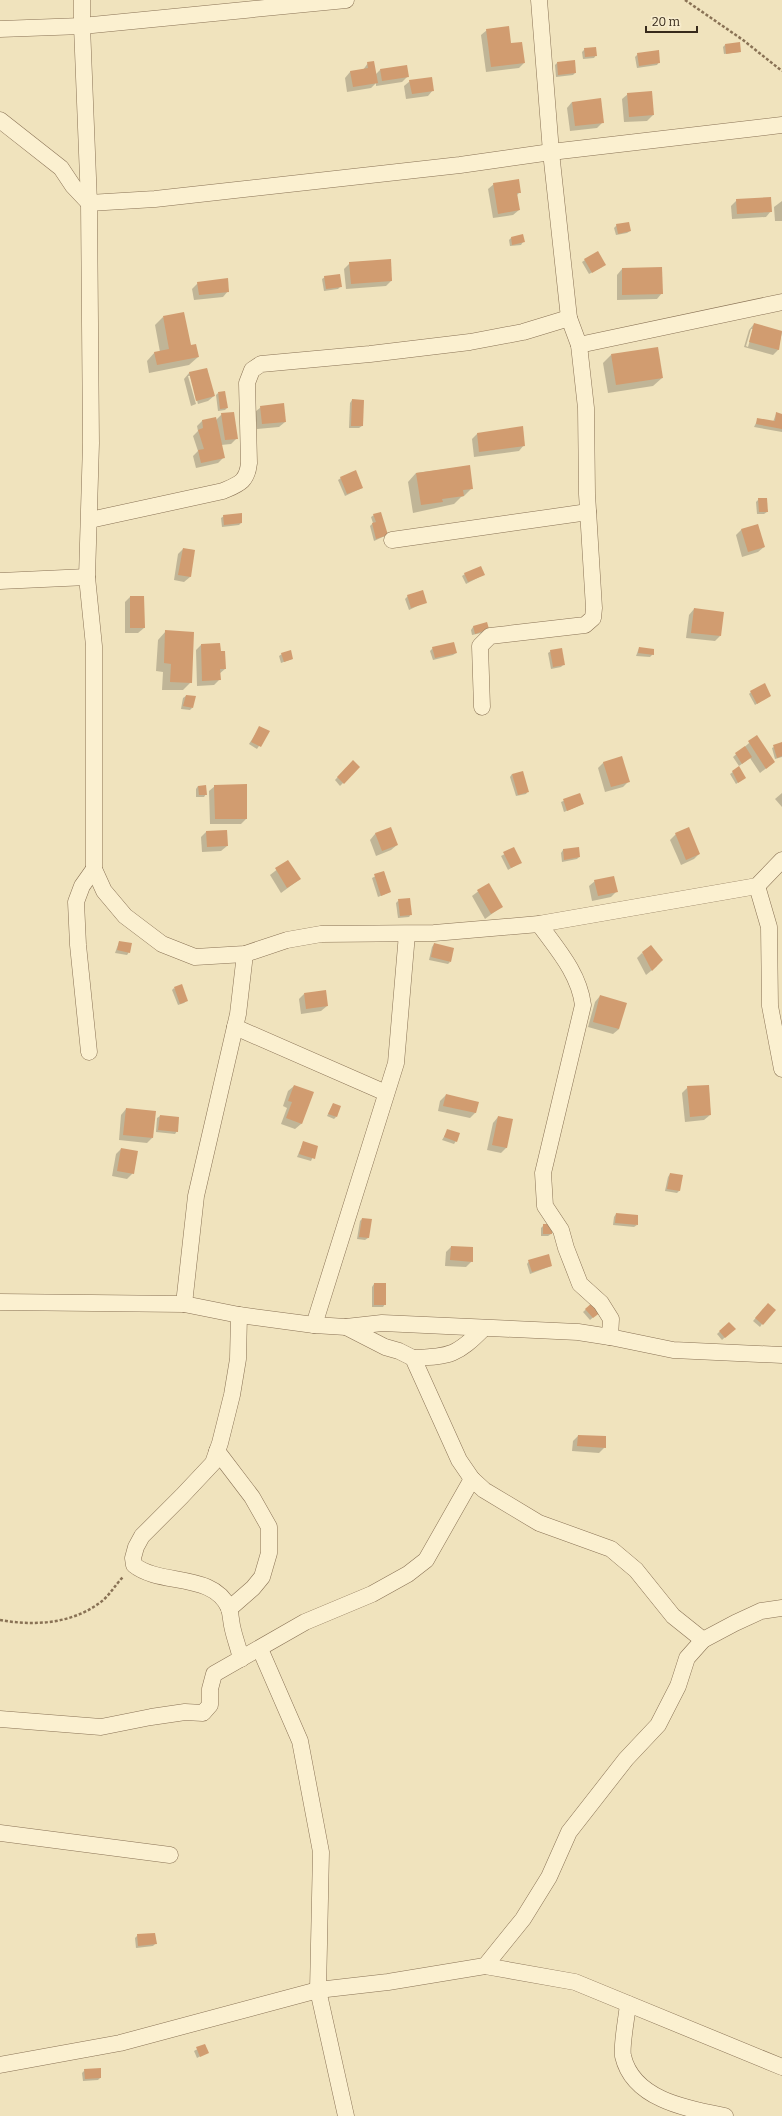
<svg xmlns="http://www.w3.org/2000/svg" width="782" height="2116" font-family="Bitter,serif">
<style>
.shadow{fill:#0003;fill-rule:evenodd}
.building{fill:#d19c70}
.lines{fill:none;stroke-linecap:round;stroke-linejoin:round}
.minor-casing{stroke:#897255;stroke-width:17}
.path{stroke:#897255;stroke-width:2.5;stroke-dasharray:3 2;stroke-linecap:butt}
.minor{stroke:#fbf0d0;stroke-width:16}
</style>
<rect width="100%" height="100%" fill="#f0e3bd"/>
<!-- shadow -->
<g class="shadow">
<polygon points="487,30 510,44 524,63 519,68 486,72 481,35"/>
<polygon points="725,45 740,52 724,54 723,47"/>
<polygon points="585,49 596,55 594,58 583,59 582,52"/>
<polygon points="638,54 659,62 657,65 637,68 635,57"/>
<polygon points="368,63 375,75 380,70 408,76 402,82 376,86 376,83 371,88 347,92 345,78 350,72 363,70"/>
<polygon points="557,63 575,73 573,75 556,77 555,65"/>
<polygon points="410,81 433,90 428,96 406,99 404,86"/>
<polygon points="628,94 653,115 647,121 624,122 622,99"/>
<polygon points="572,102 603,122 597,128 570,131 567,108"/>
<polygon points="494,184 520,192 516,196 519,210 513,215 493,218 488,189"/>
<polygon points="737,200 771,211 766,217 732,219 731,206"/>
<polygon points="782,201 782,221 775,221 774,207"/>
<polygon points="617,225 630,231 627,233 616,235 614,228"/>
<polygon points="511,238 523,242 521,245 510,246 509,240"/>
<polygon points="597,252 602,267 589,274 582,262"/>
<polygon points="350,263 391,281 386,286 346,289 344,269"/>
<polygon points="622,269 662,293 657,299 617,300 617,275"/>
<polygon points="325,277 341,286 338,289 324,291 322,279"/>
<polygon points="198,283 228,291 223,297 194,300 192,289"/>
<polygon points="163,317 198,357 189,365 149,373 147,361 155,352 160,352 155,325"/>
<path d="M754 324 782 332 778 350 773 355 744 347 749 330ZM751 329H753L748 347 746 346Z"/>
<polygon points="611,355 662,378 653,386 608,393 603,363"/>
<polygon points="207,369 214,396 208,401 198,404 190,376 188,376 196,404 191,406 184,379 189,373"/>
<polygon points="218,393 227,408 225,410 218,411 216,395"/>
<polygon points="352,400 362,426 359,428 349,428 350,403"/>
<polygon points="261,407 285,422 279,427 257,429 255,412"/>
<polygon points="222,414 237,438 231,444 221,445 223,458 218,463 196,468 193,456 198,451 193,436 198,431 197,426 202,421 216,420"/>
<polygon points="776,414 782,415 782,432 754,427 758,419 773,422"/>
<polygon points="522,428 524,445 519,451 474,457 472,439 477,434"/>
<polygon points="469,466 472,488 464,496 461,497 454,504 413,513 408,482 416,473"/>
<polygon points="341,478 362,488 345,496 338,480"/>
<polygon points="759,499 767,512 764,514 757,514 756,502"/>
<polygon points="374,515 387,535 374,541 370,526 373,523 371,517"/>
<polygon points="224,516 241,523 239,525 222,527 221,518"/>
<polygon points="757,525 764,547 758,552 742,557 736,535 741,530"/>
<polygon points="183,549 194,550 190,577 184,582 174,580 178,554"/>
<polygon points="465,574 483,575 466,584 462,576"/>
<polygon points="408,596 426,602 409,610 405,599"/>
<polygon points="130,597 144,628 138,633 125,633 125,602"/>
<polygon points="694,609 720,636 715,641 686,638 689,615"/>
<polygon points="487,624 486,632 472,635 471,630 473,627"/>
<polygon points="166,631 191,682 183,690 162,690 163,672 156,671 158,640"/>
<polygon points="201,645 225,669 219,674 219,680 214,685 197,686 196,650"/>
<polygon points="433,648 456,653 453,655 433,660 430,651"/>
<polygon points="639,648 653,654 650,657 636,656"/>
<polygon points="551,651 564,664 561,667 551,669 548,653"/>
<polygon points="282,654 292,659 281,663 279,656"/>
<polygon points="751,692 770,696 755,705 749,694"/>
<polygon points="186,696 192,708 190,710 181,709 183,698"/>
<polygon points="260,727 268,732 257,749 249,744"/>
<polygon points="756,737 774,762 760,773 750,758 739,766 733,757"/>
<polygon points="782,743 782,757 775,759 772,748"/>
<polygon points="353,761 359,767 340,786 335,780"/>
<polygon points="604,762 629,781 623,787 605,792 598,768"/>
<polygon points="739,768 745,778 736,784 730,774"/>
<polygon points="512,774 528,791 526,794 516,796 510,777"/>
<polygon points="198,786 206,794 204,797 196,797 196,789"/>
<polygon points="215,786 246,819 241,824 210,824 209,791"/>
<polygon points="782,793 782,807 775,799"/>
<polygon points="580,794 583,804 564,812 561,802"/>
<polygon points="391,829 397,845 391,850 376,856 370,840 375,834"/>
<polygon points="226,831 227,846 221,851 202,852 201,837 206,832"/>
<polygon points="676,834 699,854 694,859 681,865 670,840"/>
<polygon points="578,848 579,857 577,859 562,862 561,853 563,850"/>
<polygon points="514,849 520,863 508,870 501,856"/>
<polygon points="288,861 300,879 281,893 270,875"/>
<polygon points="384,872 390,892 378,897 372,878"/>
<polygon points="595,881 617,891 611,897 592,901 589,886"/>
<polygon points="488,884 501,907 485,919 472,896"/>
<polygon points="399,900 411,914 409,917 398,918 396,903"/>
<polygon points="119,942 129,952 127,955 115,953"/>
<polygon points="434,944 450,962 448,964 429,960 432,947"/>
<polygon points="642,953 657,966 646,975 637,958"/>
<polygon points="174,988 187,1000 184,1003 178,1005 172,990"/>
<polygon points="304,994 327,1006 321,1011 301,1014 299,999"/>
<polygon points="600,996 619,1029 613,1034 588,1027 595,1002"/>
<polygon points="294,1086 313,1093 301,1124 295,1129 281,1124 287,1108 283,1106 288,1091"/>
<polygon points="688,1087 710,1115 704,1120 685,1122 682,1093"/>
<polygon points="446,1095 476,1112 470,1118 438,1111 440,1101"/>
<polygon points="333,1104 336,1117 334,1119 327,1116"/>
<polygon points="126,1109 152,1138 147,1143 119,1140 121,1115"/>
<polygon points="160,1116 177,1131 175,1134 156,1132 157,1118"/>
<polygon points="498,1117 507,1147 501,1153 487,1150 493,1123"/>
<polygon points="448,1130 456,1141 454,1144 442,1140"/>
<polygon points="303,1143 317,1147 311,1161 297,1157"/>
<polygon points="121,1149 133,1173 127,1179 112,1176 116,1154"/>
<polygon points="670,1174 682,1176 679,1191 677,1193 665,1191 668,1177"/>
<polygon points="616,1214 637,1225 634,1227 613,1225 614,1217"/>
<polygon points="362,1219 368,1238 365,1240 357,1239 360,1221"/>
<polygon points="544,1225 551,1234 548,1236 541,1236 541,1228"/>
<polygon points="451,1247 472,1261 466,1267 445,1266 446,1252"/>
<polygon points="529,1261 551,1266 530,1274 527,1264"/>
<polygon points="374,1284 385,1304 383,1307 372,1307 372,1287"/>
<polygon points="593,1303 597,1314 590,1320 583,1312"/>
<polygon points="765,1307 762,1324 760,1327 753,1321"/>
<polygon points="729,1323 734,1329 722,1340 717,1334"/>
<polygon points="578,1436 605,1447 599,1453 572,1451 573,1441"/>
<polygon points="138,1935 155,1944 153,1946 136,1948 135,1938"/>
<polygon points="205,2045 208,2052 197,2058 194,2051"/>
<polygon points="85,2070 100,2078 98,2080 83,2081 82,2073"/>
</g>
<!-- building -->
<g class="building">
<polygon points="509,26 511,43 522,42 525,63 491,67 486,29"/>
<polygon points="740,42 741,52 726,54 725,44"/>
<polygon points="596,47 597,56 585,57 584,48"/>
<polygon points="659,50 660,63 639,66 637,53"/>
<polygon points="575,60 576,73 558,75 557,62"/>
<polygon points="374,61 378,83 353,87 350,71 368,68 367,62"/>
<polygon points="407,65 409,77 382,81 380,69"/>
<polygon points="432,77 434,91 412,94 409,80"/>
<polygon points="652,91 654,115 629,117 627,93"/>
<polygon points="601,98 604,123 575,126 572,102"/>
<polygon points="519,179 521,193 517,193 520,210 498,214 493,183"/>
<polygon points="771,197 772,212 737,214 736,199"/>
<polygon points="629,222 631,231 618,234 616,224"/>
<polygon points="523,234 525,242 512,245 511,237"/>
<polygon points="598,251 606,265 592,273 584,259"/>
<polygon points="391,259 392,281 351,284 349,262"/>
<polygon points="662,267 663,294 622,295 622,268"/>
<polygon points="340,274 342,287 326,289 324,276"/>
<polygon points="228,278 229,292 199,295 197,282"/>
<polygon points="184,312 191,345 196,344 199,357 157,365 154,352 169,349 163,316"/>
<polygon points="754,323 782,331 779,350 749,342"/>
<polygon points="658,347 663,378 616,385 611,354"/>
<polygon points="207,368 215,396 196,401 189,372"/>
<polygon points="225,391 228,408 220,409 218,392"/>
<polygon points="352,399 364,400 363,426 351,426"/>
<polygon points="284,403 286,422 262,424 260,406"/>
<polygon points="234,412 238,439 225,440 221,413"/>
<polygon points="776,412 782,414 782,429 756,424 757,418 775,421"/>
<polygon points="216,417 225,458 201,463 198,450 204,449 198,430 203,428 202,420"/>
<polygon points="523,426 525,446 479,452 477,433"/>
<polygon points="470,465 473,489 463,490 464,496 442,499 443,502 421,505 416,473"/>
<polygon points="356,470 363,488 347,494 340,477"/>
<polygon points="758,498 767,498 768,512 759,512"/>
<polygon points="381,512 388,535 376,539 372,523 376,522 373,514"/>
<polygon points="242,513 242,523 224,525 223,515"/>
<polygon points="758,524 765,547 748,552 741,529"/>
<polygon points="183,548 195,550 191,577 178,575"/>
<polygon points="481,566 485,575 468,582 464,573"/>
<polygon points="423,590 427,603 411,608 407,595"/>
<polygon points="130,596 144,596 145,628 130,628"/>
<polygon points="694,608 724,612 721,636 691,633"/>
<polygon points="487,622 489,629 475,634 473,626"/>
<polygon points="165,630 194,632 192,683 170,682 171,664 164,663"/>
<polygon points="454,642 457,653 435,658 432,647"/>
<polygon points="220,643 221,651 225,651 226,669 220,669 221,680 202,681 201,644"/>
<polygon points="639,647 654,649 654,655 638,653"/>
<polygon points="562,648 565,665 553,667 550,650"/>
<polygon points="291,650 293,659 284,662 281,653"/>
<polygon points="765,683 771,696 757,704 750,691"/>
<polygon points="186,695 196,696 193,708 183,706"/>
<polygon points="259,726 270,731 261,747 251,742"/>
<polygon points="757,735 775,762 766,769 748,741"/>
<polygon points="782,742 782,756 777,758 773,745"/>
<polygon points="745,746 752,757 742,764 735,753"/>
<polygon points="622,756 630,782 611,787 603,762"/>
<polygon points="353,760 360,767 344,784 337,777"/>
<polygon points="739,766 746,778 738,783 732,771"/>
<polygon points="523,771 529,792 518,795 512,774"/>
<polygon points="247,784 247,819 215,819 214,785"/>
<polygon points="206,785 207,795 199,795 198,786"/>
<polygon points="580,793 584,804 567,811 563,799"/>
<polygon points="391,827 398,845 382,851 375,833"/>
<polygon points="689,827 700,854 686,860 675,833"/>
<polygon points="227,830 228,846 207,847 206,831"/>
<polygon points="514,847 522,863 511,868 503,852"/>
<polygon points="579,847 580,857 564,860 563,849"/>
<polygon points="288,860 301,879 287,888 275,868"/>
<polygon points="384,871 391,892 381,896 374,874"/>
<polygon points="614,876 618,892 598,896 594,880"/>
<polygon points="489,883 503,907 491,914 477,890"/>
<polygon points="410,898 412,915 400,916 398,899"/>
<polygon points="119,941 132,943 130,953 117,950"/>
<polygon points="434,943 454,948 451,962 431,957"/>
<polygon points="651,945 663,960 652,971 642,952"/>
<polygon points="182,984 188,1001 180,1004 174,987"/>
<polygon points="326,990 328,1006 306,1009 304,993"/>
<polygon points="600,995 627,1003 619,1029 593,1022"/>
<polygon points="294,1085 314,1092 302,1124 286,1118 292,1102 288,1101"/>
<polygon points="709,1085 711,1115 690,1117 687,1086"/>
<polygon points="446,1094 479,1102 476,1113 443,1106"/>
<polygon points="333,1103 341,1106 337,1117 328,1114"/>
<polygon points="126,1108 156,1111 153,1138 123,1135"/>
<polygon points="160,1115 179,1117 178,1132 158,1130"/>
<polygon points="498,1116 513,1119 507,1148 492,1145"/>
<polygon points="447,1129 460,1133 457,1142 444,1137"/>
<polygon points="303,1141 318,1146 315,1159 299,1154"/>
<polygon points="121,1148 138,1151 134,1174 117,1171"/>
<polygon points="670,1173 683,1175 680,1191 667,1189"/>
<polygon points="616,1213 638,1215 638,1225 615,1223"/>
<polygon points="362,1218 372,1219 369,1238 359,1237"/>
<rect x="543" y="1224" width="9" height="10"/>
<polygon points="451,1246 473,1247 473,1262 450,1260"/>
<polygon points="549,1254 552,1266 532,1272 528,1260"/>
<rect x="374" y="1283" width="12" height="22"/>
<polygon points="593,1302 601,1312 593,1318 585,1309"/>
<polygon points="768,1303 776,1310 763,1325 755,1318"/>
<polygon points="729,1322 736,1329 725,1338 719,1331"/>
<polygon points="578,1435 606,1436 606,1448 577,1446"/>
<polygon points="155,1933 157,1944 138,1946 137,1934"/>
<polygon points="205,2044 209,2053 200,2057 196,2047"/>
<polygon points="101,2068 101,2078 85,2079 84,2069"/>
</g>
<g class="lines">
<!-- minor casing -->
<g class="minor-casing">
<g id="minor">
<polyline points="82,0 82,26 89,203 91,443 87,577 94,646 94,869 104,891 125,916 162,944 195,957 245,954 287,940 321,934 434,933 539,924 757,886 782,860"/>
<polyline points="0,29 82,26 346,0"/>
<polyline points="0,120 61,168 73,186 89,203 155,199 460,165 551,152 782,125"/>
<polyline points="579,345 782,302"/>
<path d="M90 520 223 491C239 484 247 482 249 463L247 383 252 370 261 364 370 354 470 342 523 332 569 318"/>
<polyline points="392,540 588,512"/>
<polyline points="0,581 87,577"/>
<polyline points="482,707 480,646 490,636 585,625 593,618 594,608 587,494 586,408 579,345 569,318 551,152 539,0"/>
<polyline points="757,886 769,927 770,1006 782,1069"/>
<path d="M539 924C557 949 579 973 583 1005L543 1173 545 1206 561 1230 566 1248 580 1284 601 1303 611 1319 610 1337"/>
<polyline points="235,1027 386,1093"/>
<polyline points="89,1052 78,945 76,902 82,886 94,869"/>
<polyline points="0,1302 184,1304 239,1315 314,1325 346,1327 385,1347 399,1351 413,1358 459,1460 472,1479 484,1490 539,1523 611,1549 636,1570 673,1616 703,1640"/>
<polyline points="184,1304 196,1196 238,1014 245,954"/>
<path d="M239 1315 238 1359 232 1395 220 1443 213 1463 182 1496 142 1536 136 1547 133 1558 134 1565C160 1586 213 1572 229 1608 231 1615 231 1623 233 1630 235 1639 239 1649 241 1659"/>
<polyline points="314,1325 396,1063 407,934"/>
<polyline points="346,1327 382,1323 578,1332 610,1337 673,1350 782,1355"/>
<path d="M413 1358C451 1356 456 1356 484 1328"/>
<polyline points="217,1451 252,1497 269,1527 269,1553 262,1577 253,1588 229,1609"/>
<polyline points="260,1649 300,1741 321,1852 318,1990 346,2116"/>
<polyline points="0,1719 101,1727 151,1717 185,1712 203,1713 210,1705 210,1689 214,1674 305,1622 372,1594 408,1574 426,1560 472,1479"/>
<polyline points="0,1833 170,1855"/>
<polyline points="485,1966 523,1919 549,1877 569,1832 626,1759 658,1725 678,1686 687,1658 703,1640 735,1623 761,1611 782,1608"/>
<path d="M628 2004C627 2016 621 2046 623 2056 633 2100 688 2109 725 2116"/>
<polyline points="0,2065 120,2043 318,1990 388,1982 485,1966 575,1982 782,2067"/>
</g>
</g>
<!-- path -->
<g class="path">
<polyline points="685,0 743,40 782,71"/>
<path d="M0 1620C33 1626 70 1624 98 1604 108 1598 115 1585 123 1577"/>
</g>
<!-- minor -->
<use href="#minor" class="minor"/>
</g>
<!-- scale -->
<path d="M646 26v6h51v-6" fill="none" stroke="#372a1b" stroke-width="2"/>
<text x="652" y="26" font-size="12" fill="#372a1b" stroke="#f7eccd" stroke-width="3" paint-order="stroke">20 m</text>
</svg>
